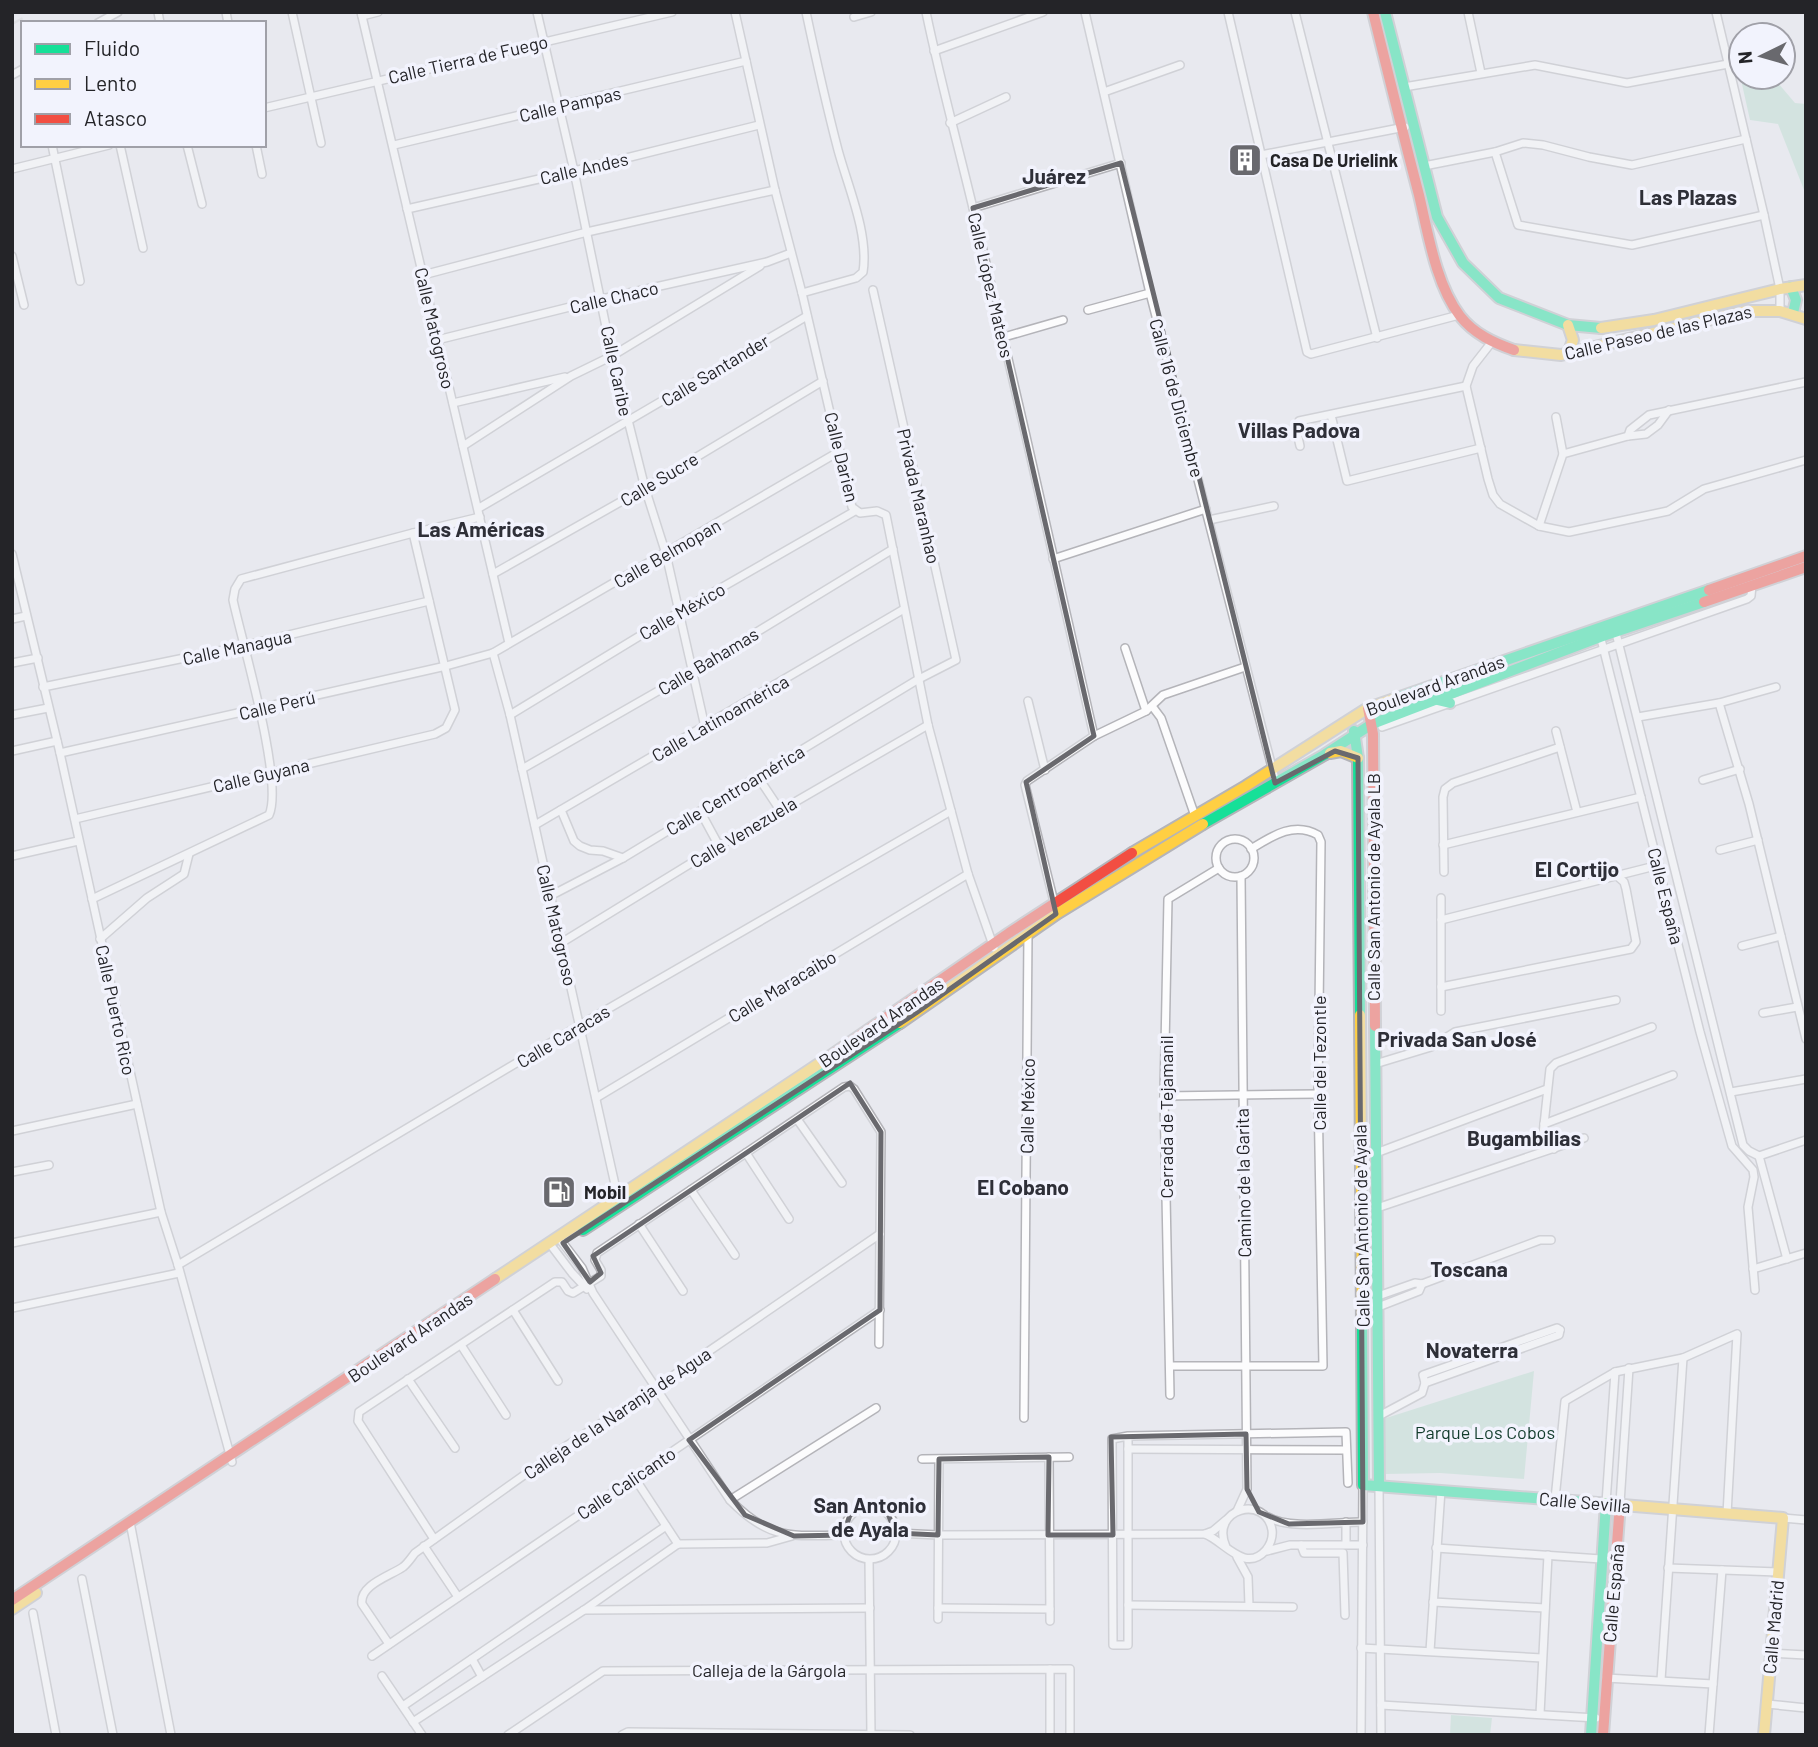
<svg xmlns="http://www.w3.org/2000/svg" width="1818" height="1747" font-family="Barlow,sans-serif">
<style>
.green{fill:#bbdccf}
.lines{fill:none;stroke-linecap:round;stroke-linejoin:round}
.street-casing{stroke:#b4b4b9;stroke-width:10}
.fast-casing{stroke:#b4b4b9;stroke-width:14}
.slow-casing{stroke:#b4b4b9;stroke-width:14}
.jam-casing{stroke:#b4b4b9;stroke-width:14}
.street{stroke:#fcfcfd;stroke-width:7}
.fast{stroke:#16e098;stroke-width:10}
.slow{stroke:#ffcf43;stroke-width:10}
.jam{stroke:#f24e42;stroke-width:10}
.rail{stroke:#d4d5d7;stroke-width:2.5;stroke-dasharray:12 12;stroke-linecap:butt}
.marked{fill:none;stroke:#69696e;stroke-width:5;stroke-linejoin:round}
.labels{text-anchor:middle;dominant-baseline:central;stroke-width:7;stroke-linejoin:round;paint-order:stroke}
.street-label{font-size:18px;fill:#242428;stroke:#f2f3fd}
.poi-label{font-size:18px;font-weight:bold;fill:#242428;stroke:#f2f3fd;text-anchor:start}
.park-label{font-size:18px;fill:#113b2b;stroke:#f2f3fd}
.quarter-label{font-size:21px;font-weight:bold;fill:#2e2f38;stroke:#f2f3fd}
</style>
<rect width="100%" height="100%" fill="#e8e9ef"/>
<!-- green -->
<g class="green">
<polygon points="1741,51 1741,77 1773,77 1795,103 1806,104 1806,195 1778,124 1750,120 1735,53"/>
<polygon points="1534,1371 1524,1479 1440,1473 1386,1474 1383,1419"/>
<polygon points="1451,1715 1492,1718 1490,1735 1450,1735"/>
</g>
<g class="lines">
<!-- street casing -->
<g class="street-casing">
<g id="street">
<polyline points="158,12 160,23"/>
<polyline points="226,12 228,23"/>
<polyline points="292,12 321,143"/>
<polyline points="361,12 509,643"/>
<polyline points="537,12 574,171 612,356 645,488 666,554 705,727"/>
<polyline points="735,12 775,190 802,293 852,507 860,513 877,511 886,515 928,725 968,874 994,948"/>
<path d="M926 12C943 94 966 174 984 255 1022 415 1057 576 1094 736"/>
<polyline points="1085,12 1150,293 1276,783"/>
<polyline points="1228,12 1307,352 1311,354 1459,315"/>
<polyline points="1295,12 1377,338"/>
<polyline points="1468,12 1481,73"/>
<polyline points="1716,12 1764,215 1780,289 1780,311"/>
<polyline points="362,16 378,12"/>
<polyline points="854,17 871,12"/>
<polyline points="98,23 118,12"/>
<polyline points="934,51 1043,12"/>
<polyline points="12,75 23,69"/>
<polyline points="1404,87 1535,65 1627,83 1728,64"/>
<polyline points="1104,92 1180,65"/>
<polyline points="264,108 672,12"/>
<polyline points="950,123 1006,97"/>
<polyline points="52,145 80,281"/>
<polyline points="120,145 143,248"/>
<polyline points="187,145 202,204"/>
<polyline points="256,145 262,174"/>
<polyline points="394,145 746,61"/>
<polyline points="1495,152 1518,225 1632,245 1764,215"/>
<polyline points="1261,155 1405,127"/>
<polyline points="1424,166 1495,152 1523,143 1543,145 1589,157 1632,165 1746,139"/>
<polyline points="12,169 109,145"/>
<polyline points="973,208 1121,163"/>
<polyline points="407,209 574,171 759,125"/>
<polyline points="12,256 24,305"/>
<polyline points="423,275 587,232 775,190"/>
<path d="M802 293 856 278 863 272C869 234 848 187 838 150 826 104 816 59 806 12"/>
<polyline points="1088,310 1150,293"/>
<polyline points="1004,337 1063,320"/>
<polyline points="437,340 602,299 767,262 791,253"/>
<polyline points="1491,343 1473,366 1466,386 1488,479 1493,495 1500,504 1539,526 1569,532 1668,511 1704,489 1806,460"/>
<polyline points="453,403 565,377"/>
<polyline points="1331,415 1347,481 1481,448"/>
<polyline points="1556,417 1563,454"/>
<polyline points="1628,436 1630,430 1649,415 1806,382"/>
<polyline points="463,446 571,376 612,356 760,266"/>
<polyline points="1300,446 1296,428 1299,421 1466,386"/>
<polyline points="479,508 807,316"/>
<polyline points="1209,520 1274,506"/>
<polyline points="1539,526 1563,454 1628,436 1646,434 1658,425 1669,410"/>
<polyline points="12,554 60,753 161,1212 178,1265 232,1462"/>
<polyline points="1053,559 1206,509"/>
<polyline points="493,574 645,488 823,381"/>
<polyline points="12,619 26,616"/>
<polyline points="1615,629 1743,1145 1749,1151 1759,1156 1806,1140"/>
<polyline points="1600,635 1700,1032 1732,1146 1753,1170 1754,1177 1748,1207 1755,1290"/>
<polyline points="1125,648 1146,711"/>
<polyline points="493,653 510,715 618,1198"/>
<polyline points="12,663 38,658"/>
<polyline points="43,687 243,646 429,601"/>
<polyline points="1028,701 1045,770"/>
<polyline points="1719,703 1749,804 1806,1039"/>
<polyline points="1152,706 1161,718 1195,816"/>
<polyline points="12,715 48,708"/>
<polyline points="510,715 679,612 855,511"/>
<polyline points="1638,717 1719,703 1776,687"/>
<polyline points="1382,727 1747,599 1751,596 1752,585"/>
<polyline points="1556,731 1577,812"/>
<polyline points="12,751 57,741"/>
<polyline points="60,753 446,666 493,653 840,451"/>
<polyline points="522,769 693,671 893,549"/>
<polyline points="758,777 780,810"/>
<polyline points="1703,780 1740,769"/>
<polyline points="561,810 574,841 580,846 590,850 603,851 623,858"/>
<polyline points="700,811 719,846"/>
<polyline points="75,819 435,734 446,728 455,710 413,533"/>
<polyline points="535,825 904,609"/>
<circle cx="1235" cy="858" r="19"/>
<polyline points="1443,845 1641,797"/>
<polyline points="1720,850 1758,840"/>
<polyline points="12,856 78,841"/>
<polyline points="1444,872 1443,797 1445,789 1453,783 1560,747"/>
<polyline points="550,896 623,858 917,680 956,660 873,290"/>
<polyline points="1441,898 1441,1011"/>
<path d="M92 899 269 815C284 782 242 642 233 600L235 589 241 579 413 533 480 517"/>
<polyline points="1055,906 1025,785 1027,781 1094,736 1146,711 1163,695 1245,667"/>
<polyline points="1441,920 1659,865"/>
<polyline points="100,939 147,898 184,874 189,854"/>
<polyline points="561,943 719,846 928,725"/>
<polyline points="1742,946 1781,936"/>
<polyline points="1441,987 1631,949 1636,942 1626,889 1624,882 1617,876"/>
<polyline points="1763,1013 1797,1007"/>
<polyline points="1375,1064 1431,1047 1455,1032 1616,1000"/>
<polyline points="1731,1092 1806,1079"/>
<polyline points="1164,1096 1318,1094"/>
<polyline points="596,1098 968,874"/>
<polyline points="797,1119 842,1183"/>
<polyline points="1544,1124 1673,1075"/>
<polyline points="12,1131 137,1104"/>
<polyline points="1554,1149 1543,1134 1550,1069 1556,1063 1652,1027"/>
<polyline points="746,1153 789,1219"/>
<polyline points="1376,1153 1547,1089"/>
<polyline points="1759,1156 1787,1259"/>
<polyline points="12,1172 49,1165"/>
<polyline points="691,1190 735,1255"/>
<polyline points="1377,1208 1584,1138"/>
<polyline points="639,1224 683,1291"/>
<path d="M559 1238 582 1268 593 1293 730 1500C769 1540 790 1536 843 1535"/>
<polyline points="12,1243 161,1212"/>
<polyline points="550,1244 572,1273 587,1289"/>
<polyline points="178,1265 580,1025 951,811"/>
<polyline points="1753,1269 1806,1253"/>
<polyline points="1378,1296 1415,1283 1422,1284 1540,1240 1551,1240"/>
<polyline points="1378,1307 1419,1291 1422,1284"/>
<polyline points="12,1308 179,1273"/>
<polyline points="513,1310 558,1381"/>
<polyline points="461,1345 506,1415"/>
<path d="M1170 1366H1323L1318 1094 1321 842 1318 835C1294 821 1272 836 1251 849"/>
<polyline points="408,1379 455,1448"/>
<polyline points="1425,1383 1559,1335 1560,1330"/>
<polyline points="1170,1395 1164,1096 1168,899 1219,868"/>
<polyline points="1379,1416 1422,1393 1425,1383 1423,1375 1557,1328 1560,1330"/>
<polyline points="1024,1418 1028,933"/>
<polyline points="1128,1436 1128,1645 1113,1645 1112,1439 1128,1436 1346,1432 1348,1483"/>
<polyline points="1128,1449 1346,1450"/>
<polyline points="1049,1457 1050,1621"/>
<polyline points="922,1459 1069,1457"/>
<polyline points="634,1477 678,1544"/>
<polyline points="1379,1486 1381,1735"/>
<polyline points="1555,1499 1565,1401 1615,1372 1683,1358 1737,1334 1727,1514"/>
<polyline points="730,1500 876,1408"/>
<polyline points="1606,1503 1615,1372"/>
<polyline points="1620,1503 1629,1368"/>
<circle cx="870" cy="1533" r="26"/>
<polyline points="1237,1511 1247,1489 1241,876"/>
<path d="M1268 1517C1289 1530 1337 1522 1363 1522"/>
<polyline points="1783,1518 1806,1520"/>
<polyline points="130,1522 171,1735"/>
<polyline points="1346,1522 1346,1544"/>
<polyline points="896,1533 938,1535 1205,1534 1213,1531 1226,1520"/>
<path d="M1205 1534C1224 1541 1245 1574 1266 1550 1270 1545 1273 1537 1272 1530 1266 1494 1209 1508 1226 1547"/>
<polyline points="434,1539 358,1421 359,1412 555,1282 562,1282 568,1291 573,1293 601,1276 601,1270 595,1260 597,1253 844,1087 850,1086 854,1089 881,1132 879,1344"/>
<polyline points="678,1544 767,1543 792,1536"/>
<polyline points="1301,1545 1304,1553 1343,1553 1345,1615"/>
<polyline points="424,1546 458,1597"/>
<polyline points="1436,1548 1601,1559"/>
<polyline points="1267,1551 1290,1545 1363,1545"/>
<polyline points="1237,1557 1248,1577 1249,1606"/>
<polyline points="869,1560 871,1735"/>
<polyline points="1668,1568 1778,1572"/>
<polyline points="82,1579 113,1735"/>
<polyline points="1433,1602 1545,1608"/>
<polyline points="1128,1605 1293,1607"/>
<polyline points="938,1608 1050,1609"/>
<polyline points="584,1610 870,1608"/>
<polyline points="33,1613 56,1735"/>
<polyline points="938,1619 939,1459"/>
<path d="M389 1644 362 1604C359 1585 390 1576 403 1567 408 1563 411 1558 415 1553L548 1458 655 1388 880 1234"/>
<polyline points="1361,1648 1542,1658"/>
<polyline points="1430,1651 1441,1490"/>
<polyline points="1770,1653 1806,1655"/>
<polyline points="372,1656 880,1310"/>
<polyline points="472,1659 482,1677"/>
<polyline points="1050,1669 1050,1735"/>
<polyline points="382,1676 422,1735"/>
<polyline points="1606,1678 1713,1684"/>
<polyline points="1661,1680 1683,1358"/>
<polyline points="1767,1704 1806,1708"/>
<polyline points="1381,1705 1596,1718"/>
<polyline points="403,1706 666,1526"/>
<polyline points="1540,1714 1548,1555"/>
<polyline points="413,1722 584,1610 678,1544"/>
<polyline points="508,1735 603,1671 1070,1669 1070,1735"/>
<polyline points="622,1735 628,1732 910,1735"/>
<polyline points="1361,1735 1363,1485"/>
<polyline points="1709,1735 1722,1570"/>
</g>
</g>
<!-- fast casing -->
<g class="fast-casing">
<g id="fast">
<polyline points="1385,12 1437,217 1463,263 1499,298 1568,325 1601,328"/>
<polyline points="1791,287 1796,300 1793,313"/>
<polyline points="1394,699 1709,590"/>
<polyline points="1433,699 1450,703"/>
<polyline points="1354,731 1358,758 1360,1015"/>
<polyline points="1203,824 1324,755 1372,724 1600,637 1704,602"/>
<polyline points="1375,1026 1379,1486"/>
<polyline points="583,1230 900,1023"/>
<polyline points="1362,1325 1363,1485 1585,1502"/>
<polyline points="1591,1735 1606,1503"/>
</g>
</g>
<!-- slow casing -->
<g class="slow-casing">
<g id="slow">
<polyline points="1568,325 1573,340 1568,354"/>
<polyline points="1601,328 1654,320 1780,289 1806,285"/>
<polyline points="1514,350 1561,355 1746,311 1780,311 1806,319"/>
<polyline points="1330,753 1341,751 1358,758"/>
<polyline points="1132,853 1246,786 1368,708 1394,699"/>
<polyline points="1360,1015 1362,1325"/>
<polyline points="900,1023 1058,913 1203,824"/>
<polyline points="495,1279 823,1061"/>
<polyline points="1585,1502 1783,1518 1764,1735"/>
<polyline points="12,1609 36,1593"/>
</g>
</g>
<!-- jam casing -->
<g class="jam-casing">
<g id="jam">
<path d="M1373 12C1388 73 1403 134 1419 195 1428 233 1436 285 1460 316 1474 334 1494 343 1514 350"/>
<polyline points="1709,590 1806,556"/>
<polyline points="1704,602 1806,567"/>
<polyline points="1368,708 1373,734 1375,1026"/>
<polyline points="823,1061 1009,933 1132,853"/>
<polyline points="12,1600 495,1279"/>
<polyline points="1603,1735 1620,1503"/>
</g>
</g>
<!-- street -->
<use href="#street" class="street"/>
<!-- fast -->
<use href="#fast" class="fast"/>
<!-- slow -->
<use href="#slow" class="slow"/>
<!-- jam -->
<use href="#jam" class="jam"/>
<!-- rail -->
<polyline class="rail" points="12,24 34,12"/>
</g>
<!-- marked area -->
<path d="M0 0H1818V1747H0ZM1121 163 1275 783 1335 751 1358 758 1363 1522 1289 1524 1259 1512 1247 1489 1246 1434 1111 1437 1113 1535H1048L1049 1457 939 1459 938 1535 896 1533 888 1514 869 1506 850 1515 843 1535 794 1536 745 1515 689 1440 880 1310 881 1132 850 1083 593 1256 601 1273 590 1282 563 1243 916 1013 1056 914 1026 782 1094 736 973 208Z" fill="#e8e9ef" fill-opacity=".55" fill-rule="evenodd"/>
<path class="marked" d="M1121 163 1275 783 1335 751 1358 758 1363 1522 1289 1524 1259 1512 1247 1489 1246 1434 1111 1437 1113 1535H1048L1049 1457 939 1459 938 1535 896 1533 888 1514 869 1506 850 1515 843 1535 794 1536 745 1515 689 1440 880 1310 881 1132 850 1083 593 1256 601 1273 590 1282 563 1243 916 1013 1056 914 1026 782 1094 736 973 208Z"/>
<!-- icons -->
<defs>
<g id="building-square" transform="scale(1.75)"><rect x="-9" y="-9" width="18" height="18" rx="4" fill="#69696e" stroke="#f2f3fd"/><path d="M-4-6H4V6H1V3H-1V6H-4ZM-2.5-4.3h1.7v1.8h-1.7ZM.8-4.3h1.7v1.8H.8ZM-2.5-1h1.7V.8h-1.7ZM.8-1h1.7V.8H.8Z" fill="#fff"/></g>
<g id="fuel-square" transform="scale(1.75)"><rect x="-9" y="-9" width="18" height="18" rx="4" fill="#69696e" stroke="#f2f3fd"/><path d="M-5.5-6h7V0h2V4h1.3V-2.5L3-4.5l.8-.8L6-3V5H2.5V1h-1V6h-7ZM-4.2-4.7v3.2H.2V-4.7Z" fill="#fff"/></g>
</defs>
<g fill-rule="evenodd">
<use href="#building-square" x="1245" y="160"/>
<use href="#fuel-square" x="559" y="1192"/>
</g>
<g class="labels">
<!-- street labels -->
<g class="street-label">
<text transform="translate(468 59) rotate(-13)">Calle Tierra de Fuego</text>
<text transform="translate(570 104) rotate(-13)">Calle Pampas</text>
<text transform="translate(584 168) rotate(-13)">Calle Andes</text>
<text transform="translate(991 285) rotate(77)">Calle López Mateos</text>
<text transform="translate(614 297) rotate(-13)">Calle Chaco</text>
<text transform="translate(435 328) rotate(77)">Calle Matogroso</text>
<text transform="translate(1658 332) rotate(-13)">Calle Paseo de las Plazas</text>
<text transform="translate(715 370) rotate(-31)">Calle Santander</text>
<text transform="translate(617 371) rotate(78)">Calle Caribe</text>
<text transform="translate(1177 398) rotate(75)">Calle 16 de Diciembre</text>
<text transform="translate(842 457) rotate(76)">Calle Darien</text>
<text transform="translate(659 479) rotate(-31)">Calle Sucre</text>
<text transform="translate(919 496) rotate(77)">Privada Maranhao</text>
<text transform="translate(667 553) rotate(-30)">Calle Belmopan</text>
<text transform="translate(682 611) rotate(-30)">Calle México</text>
<text transform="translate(237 647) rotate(-12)">Calle Managua</text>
<text transform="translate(708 661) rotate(-31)">Calle Bahamas</text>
<text transform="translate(1435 685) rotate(-20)">Boulevard Arandas</text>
<text transform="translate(277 705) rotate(-13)">Calle Perú</text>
<text transform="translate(720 718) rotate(-30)">Calle Latinoamérica</text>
<text transform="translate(261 775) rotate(-13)">Calle Guyana</text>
<text transform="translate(735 790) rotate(-31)">Calle Centroamérica</text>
<text transform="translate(743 832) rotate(-31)">Calle Venezuela</text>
<text transform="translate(1373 887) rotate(-90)">Calle San Antonio de Ayala LB</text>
<text transform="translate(1666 896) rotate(76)">Calle España</text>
<text transform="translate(557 925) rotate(77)">Calle Matogroso</text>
<text transform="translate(782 986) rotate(-31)">Calle Maracaibo</text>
<text transform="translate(116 1010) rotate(78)">Calle Puerto Rico</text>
<text transform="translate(881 1022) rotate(-34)">Boulevard Arandas</text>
<text transform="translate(563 1036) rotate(-31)">Calle Caracas</text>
<text transform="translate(1319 1063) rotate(-90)">Calle del Tezontle</text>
<text transform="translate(1027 1106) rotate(-89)">Calle México</text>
<text transform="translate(1166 1117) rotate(-90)">Cerrada de Tejamanil</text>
<text transform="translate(1243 1183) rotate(-91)">Camino de la Garita</text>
<text transform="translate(1361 1226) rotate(-91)">Calle San Antonio de Ayala</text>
<text transform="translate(410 1337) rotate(-34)">Boulevard Arandas</text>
<text transform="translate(617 1413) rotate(-34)">Calleja de la Naranja de Agua</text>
<text transform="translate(626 1483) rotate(-34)">Calle Calicanto</text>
<text transform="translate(1585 1502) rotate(5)">Calle Sevilla</text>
<text transform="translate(1613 1593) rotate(-85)">Calle España</text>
<text transform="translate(1773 1627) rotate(-85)">Calle Madrid</text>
<text x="769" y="1670">Calleja de la Gárgola</text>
</g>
<!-- poi labels -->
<g class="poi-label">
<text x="1270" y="160">Casa De Urielink</text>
<text x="584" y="1192">Mobil</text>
</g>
<!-- park labels -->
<g class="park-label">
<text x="1485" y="1432">Parque Los Cobos</text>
</g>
<!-- quarter labels -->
<g class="quarter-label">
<text x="1054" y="175">Juárez</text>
<text x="1688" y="196">Las Plazas</text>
<text x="1299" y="429">Villas Padova</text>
<text x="481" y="528">Las Américas</text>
<text x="1577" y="868">El Cortijo</text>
<text x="1457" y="1038">Privada San José</text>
<text x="1524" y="1137">Bugambilias</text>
<text x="1023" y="1186">El Cobano</text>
<text x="1469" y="1268">Toscana</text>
<text x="1472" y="1349">Novaterra</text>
<text x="870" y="1504">San Antonio<tspan x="870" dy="24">de Ayala</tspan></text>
</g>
</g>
<!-- border -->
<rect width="1818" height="1747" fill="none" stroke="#242428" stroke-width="28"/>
<!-- legend -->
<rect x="21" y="21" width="245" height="126" fill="#f2f3fd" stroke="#a0a0a8" stroke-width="2"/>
<rect x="35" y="44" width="35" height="10" fill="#16e098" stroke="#a0a0a8" stroke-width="2"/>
<text x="84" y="56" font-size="21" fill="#242428">Fluido</text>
<rect x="35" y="79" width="35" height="10" fill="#ffcf43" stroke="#a0a0a8" stroke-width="2"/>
<text x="84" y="91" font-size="21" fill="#242428">Lento</text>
<rect x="35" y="114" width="35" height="10" fill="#f24e42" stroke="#a0a0a8" stroke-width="2"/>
<text x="84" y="126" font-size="21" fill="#242428">Atasco</text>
<!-- north arrow -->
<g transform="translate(1762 56) rotate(265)"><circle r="33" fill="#f2f3fd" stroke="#a0a0a8" stroke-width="2"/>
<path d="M0-5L12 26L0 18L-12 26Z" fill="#69696e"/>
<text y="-10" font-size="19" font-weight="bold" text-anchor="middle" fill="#242428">N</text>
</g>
</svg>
